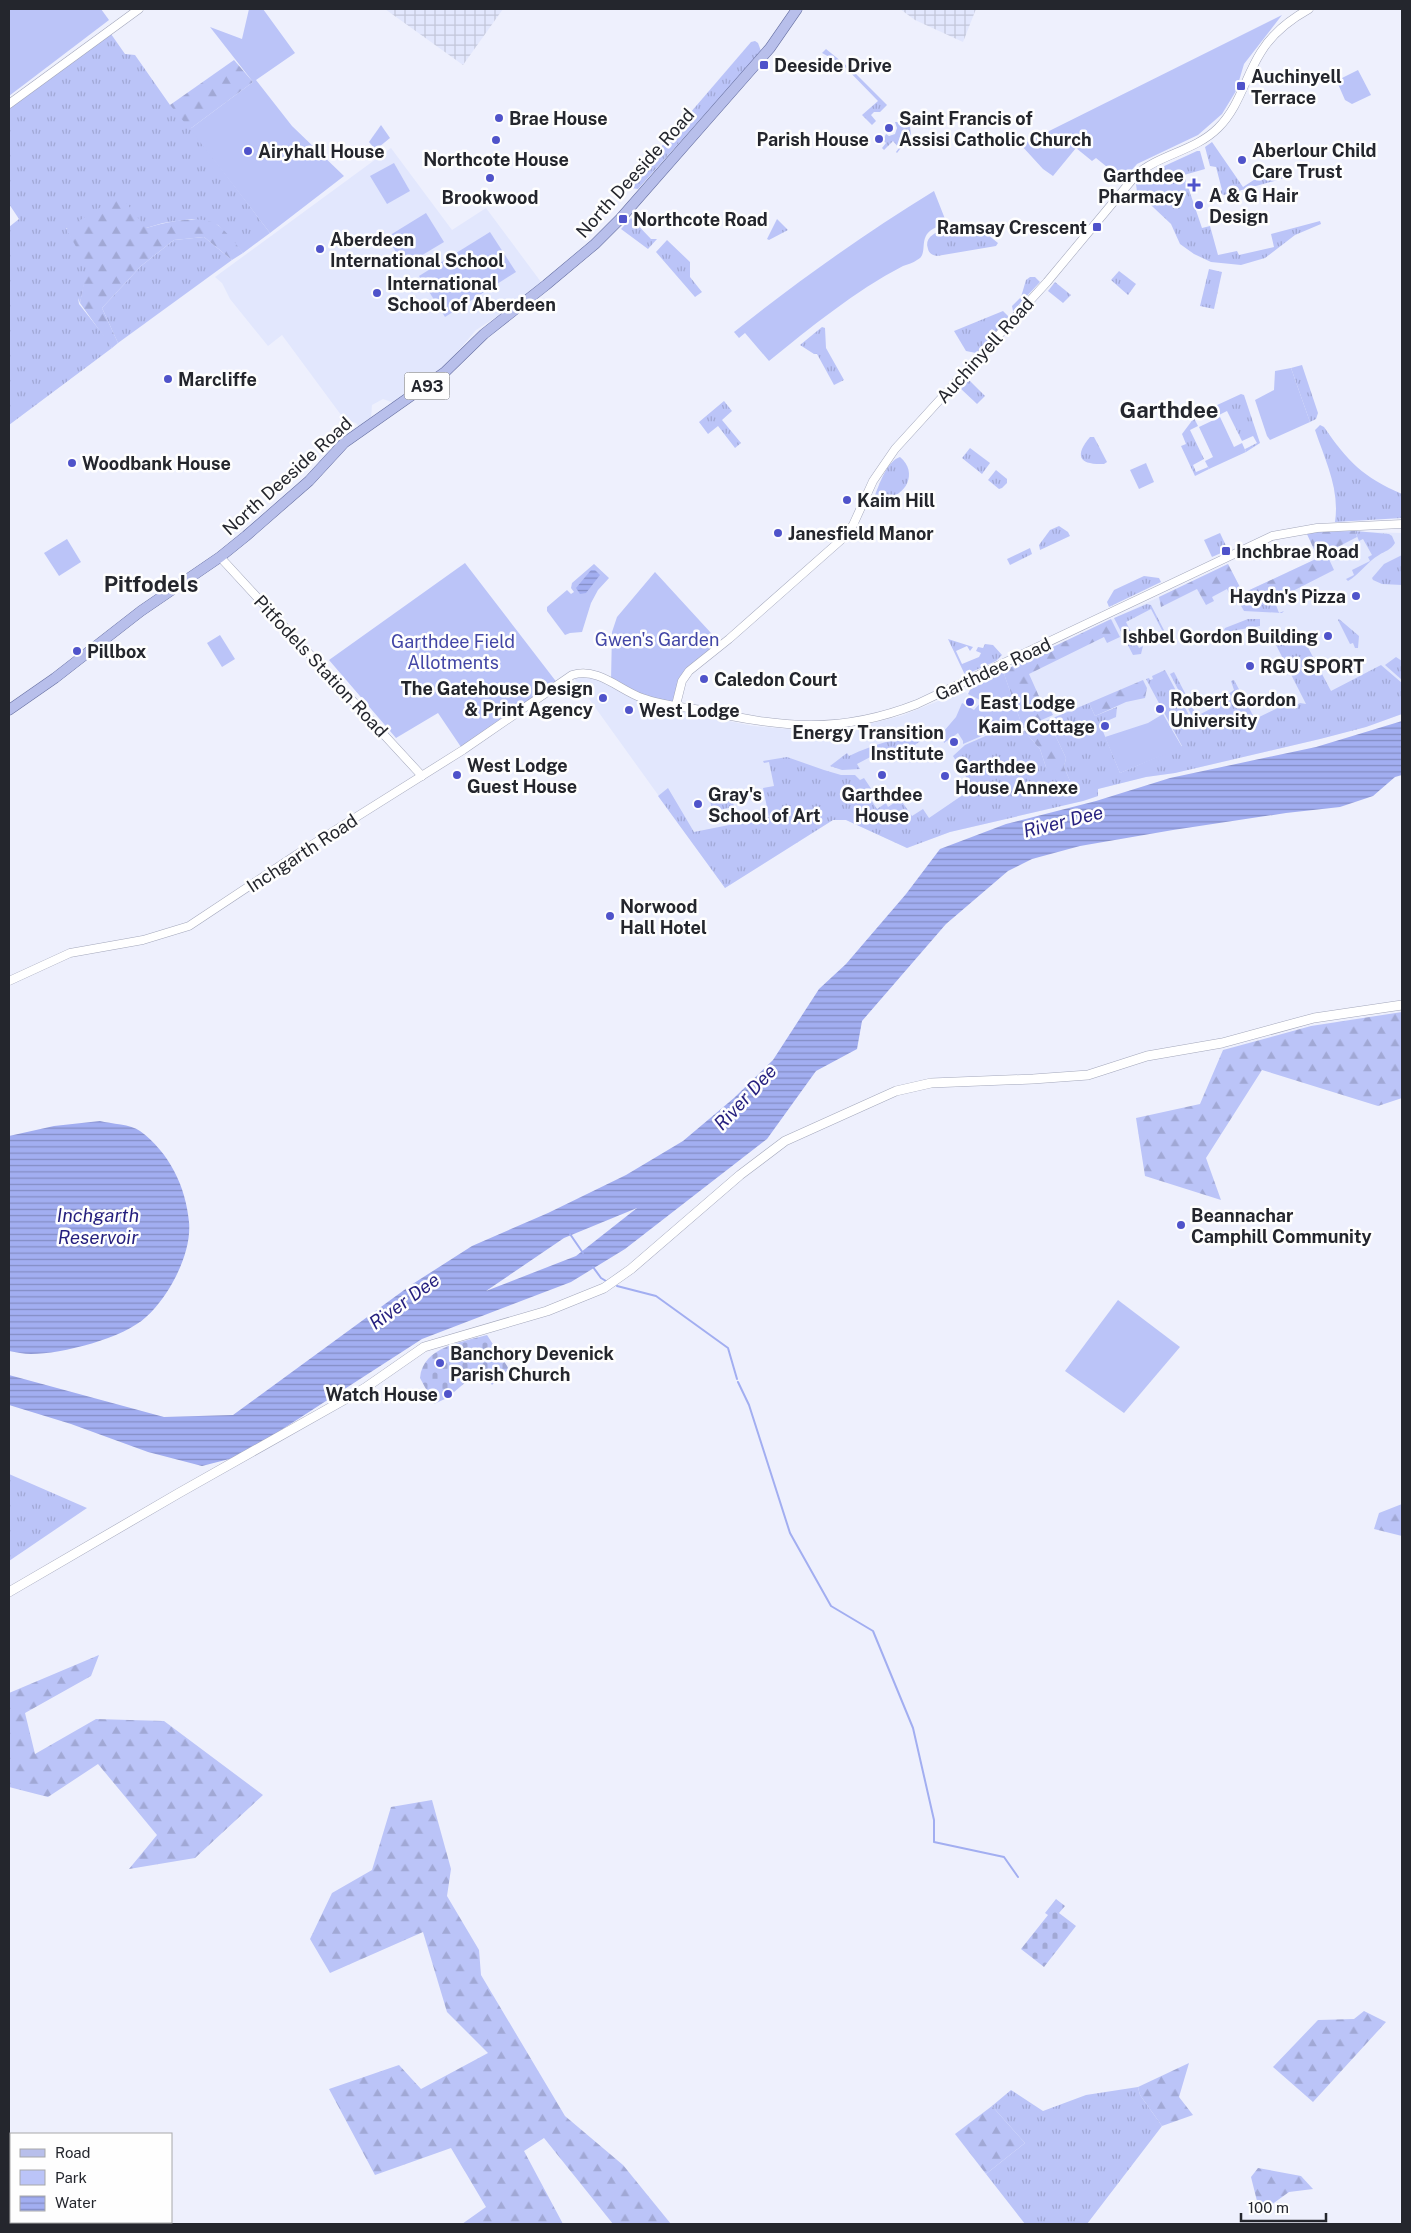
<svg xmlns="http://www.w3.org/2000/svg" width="1411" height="2233" font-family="'Public Sans',sans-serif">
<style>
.built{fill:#e2e7fd}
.industrial{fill:url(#industrial-grid)}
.grass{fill:url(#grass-tufts)}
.forest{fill:url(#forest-firs)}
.cemetery{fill:url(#cemetery-stones)}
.green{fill:#bbc4f8}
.water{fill:url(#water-rules);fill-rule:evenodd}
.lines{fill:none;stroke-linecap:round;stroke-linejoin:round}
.stream{stroke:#a2aef1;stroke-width:2}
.tertiary-casing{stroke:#a3a7bb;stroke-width:9}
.secondary-casing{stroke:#a3a7bb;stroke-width:10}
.primary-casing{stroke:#656ea0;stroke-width:11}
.tertiary{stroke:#fff;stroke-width:8}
.secondary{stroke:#fff;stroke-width:9}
.primary{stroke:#b8bfeb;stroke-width:10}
.poi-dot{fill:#4f53ca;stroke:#fefefe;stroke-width:2}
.labels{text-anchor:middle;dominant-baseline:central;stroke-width:5;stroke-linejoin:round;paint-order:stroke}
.shield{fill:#fefefe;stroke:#65676c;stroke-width:1}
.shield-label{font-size:16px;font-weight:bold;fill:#24262d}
.poi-label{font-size:18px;font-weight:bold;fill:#24262d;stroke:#fefefe;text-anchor:start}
.street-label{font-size:18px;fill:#24262d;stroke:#fefefe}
.park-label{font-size:18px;fill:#4246a6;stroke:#fefefe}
.water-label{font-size:19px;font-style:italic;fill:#251f7e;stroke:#fefefe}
.district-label{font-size:22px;font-weight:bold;fill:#24262d;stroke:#fefefe}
</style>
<defs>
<pattern id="industrial-grid" width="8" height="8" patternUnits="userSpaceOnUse" patternTransform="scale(1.25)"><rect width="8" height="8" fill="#e2e7fd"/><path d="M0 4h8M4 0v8" fill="none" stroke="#c2c6d9"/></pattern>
<pattern id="grass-tufts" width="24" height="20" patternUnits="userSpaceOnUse" patternTransform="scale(1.25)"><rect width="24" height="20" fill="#bbc4f8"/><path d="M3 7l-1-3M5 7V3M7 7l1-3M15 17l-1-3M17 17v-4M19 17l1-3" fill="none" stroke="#a1a8d5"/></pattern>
<pattern id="forest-firs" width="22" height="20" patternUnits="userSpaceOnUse" patternTransform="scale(1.25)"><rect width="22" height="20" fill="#bbc4f8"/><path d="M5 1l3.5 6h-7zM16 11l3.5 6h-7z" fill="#a1a8d5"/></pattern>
<pattern id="cemetery-stones" width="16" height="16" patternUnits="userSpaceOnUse" patternTransform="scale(1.25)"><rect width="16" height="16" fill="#bbc4f8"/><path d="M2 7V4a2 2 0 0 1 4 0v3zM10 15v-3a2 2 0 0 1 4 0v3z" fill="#a1a8d5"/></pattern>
<pattern id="water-rules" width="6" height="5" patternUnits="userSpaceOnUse" patternTransform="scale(1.25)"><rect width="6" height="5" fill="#a2aef1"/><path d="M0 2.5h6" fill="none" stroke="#848dc4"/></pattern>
</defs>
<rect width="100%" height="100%" fill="#eef0fd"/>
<!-- built -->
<g class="built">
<polygon points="391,148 452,230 486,208 541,282 507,310 476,330 447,364 394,403 383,399 372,405 371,419 359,427 356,423 344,419 282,335 268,346 230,299 222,283 215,277"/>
<polygon points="1328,531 1402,533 1402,714 1366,727 1320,739 1175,773 1146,777 1098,789 1098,796 1083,801 950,832 907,848 846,820 833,820 725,888 574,678 577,676 596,677 639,700 654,706 753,726 820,732 856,727 901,716 963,691 968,694 972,686 1228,564 1243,593 1318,558"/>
</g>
<!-- industrial -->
<g class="industrial">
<polygon points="385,9 503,9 463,65"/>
<polygon points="900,9 976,9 963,42 915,20"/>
</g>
<!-- grass -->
<g class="grass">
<polygon points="111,34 125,54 135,55 170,105 179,113 270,233 243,253 218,225 192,219 163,223 146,228 66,228 88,266 80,303 78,298 79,304 109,342 112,348 9,425 9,227 19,219 9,204 9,109"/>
<polygon points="755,41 758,43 761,51 638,189 631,188 630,183 751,42"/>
<polygon points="826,49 853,71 887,105 880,112 874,112 871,115 876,121 872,125 862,115 878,101 842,64 822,53"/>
<polygon points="895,122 904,122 910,127 911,135 897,153 896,152 899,148 893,141 884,150 882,148 886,143 883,140 886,134 889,136 895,134 897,128"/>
<polygon points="1212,142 1243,187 1260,176 1260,171 1287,175 1285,178 1224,195 1217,192 1222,190 1216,167 1210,166 1205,147"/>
<polygon points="1197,151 1200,151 1205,169 1184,175 1202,228 1210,226 1218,255 1237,251 1239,255 1274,247 1271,234 1320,221 1321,224 1295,235 1265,258 1241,265 1211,262 1194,254 1180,244 1171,224 1137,192 1136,184 1149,173"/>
<polygon points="631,218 651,239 657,239 648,249 621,229"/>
<polygon points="777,219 788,230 769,240 767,239"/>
<path d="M972 222 998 243 996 246 937 256C932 255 929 253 928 249 921 228 961 228 972 222Z"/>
<polygon points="204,237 232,260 118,343 102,308 141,266 174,240"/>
<polygon points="667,240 690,262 690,277 702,292 695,297 656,252"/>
<polygon points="1209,269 1222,272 1214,309 1200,306"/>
<polygon points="1119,271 1136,284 1128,295 1111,280"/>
<polygon points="1030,277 1035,277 1040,282 1013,311 1012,306 1021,297 1026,280"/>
<polygon points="1055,282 1071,295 1063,303 1048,291"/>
<polygon points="1003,311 1009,317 976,353 966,351 954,331"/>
<polygon points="822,327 825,328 826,348 844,380 834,385 817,354 814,354 800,345"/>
<polygon points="1302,365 1318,413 1316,419 1310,422 1291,368"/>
<polygon points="969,380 985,396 977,404 960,388"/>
<polygon points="1241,394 1244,395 1260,443 1246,452 1245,449 1257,443 1253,436 1242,441 1227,411 1219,415 1215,406"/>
<polygon points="724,401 732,411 722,420 741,443 735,448 718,426 708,434 699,422"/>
<polygon points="1194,418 1198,426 1190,430 1204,459 1193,465 1196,472 1208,467 1209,469 1195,476 1181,446 1186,444 1182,434"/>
<path d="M1320 425 1324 427C1348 462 1363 477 1402 494V518L1335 522C1340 489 1325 460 1315 430Z"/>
<path d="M1090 437H1094L1107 462 1104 464C1079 465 1074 456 1090 437Z"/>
<polygon points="970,448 990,463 982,474 962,458"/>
<path d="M900 457C922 475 900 506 875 495 880 483 887 461 900 457Z"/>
<polygon points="996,470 1007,479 1007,483 1002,488 999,489 988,480"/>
<polygon points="1059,526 1068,532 1070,536 1040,550 1039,545 1050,530"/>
<path d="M1355 531 1389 534 1392 536 1395 543C1391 550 1385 551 1379 555 1367 562 1360 574 1348 581L1346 579 1354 575 1352 570 1370 561 1368 557 1372 555 1363 539 1359 541Z"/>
<polygon points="1220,533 1228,550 1212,557 1204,540"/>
<polygon points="1030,548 1032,554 1010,565 1007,559"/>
<polygon points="1402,555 1402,585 1382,584 1373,580 1372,578 1384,564"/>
<polygon points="1144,576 1159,578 1161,582 1109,607 1107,602 1114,590"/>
<polygon points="1273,592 1279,603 1276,605 1279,613 1284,611 1282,613 1244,611 1237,599 1242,594 1257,600"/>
<polygon points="1147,604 1151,605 1166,634 1166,638 1151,609 1126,622 1139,648 1143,646 1141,654 1133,655 1114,618"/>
<polygon points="1248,619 1260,619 1260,626 1237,630 1227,636 1224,630 1225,628"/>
<polygon points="1339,619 1359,636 1358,648 1355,648 1353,643 1350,644 1338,620"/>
<polygon points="1289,626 1297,640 1303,638 1331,691 1381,665 1402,683 1402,714 1366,727 1320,739 1175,773 1146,777 1098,789 1098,796 1083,801 950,832 907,848 846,820 833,820 725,888 658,796 668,788 694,832 769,817 763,788 774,786 769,762 764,763 763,761 787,757 824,770 841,775 855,775 860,780 864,778 876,796 871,800 877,809 886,803 888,807 900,799 912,816 923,809 929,818 973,788 953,756 965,745 997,731 1024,731 1040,749 1046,767 1070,781 1064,767 1066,758 1048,720 1089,703 1095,716 1117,707 1116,717 1100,724 1120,773 1182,746 1146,679 1149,678 1150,680 1153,679 1152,676 1165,670 1191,719 1218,705 1217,702 1234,690 1231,681 1234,680 1255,719 1292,701 1295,706 1300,703 1306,704 1274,641 1274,636 1277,632 1280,637 1291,631"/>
<polygon points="948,639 973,647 970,651 967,646 956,651 962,664 979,657 981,653 976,651 978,647 983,648 985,644 993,645 1002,655 996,661 965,675"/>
<polygon points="1396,657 1402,661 1402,680 1385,665"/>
<polygon points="1174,672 1196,714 1192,716 1170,674"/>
<path d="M928 727 932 733 909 749 876 754 857 764 860 769 842 770 830 766 847 753 849 756C875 743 902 739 928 727Z"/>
<polygon points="731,791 734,807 712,811 709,795"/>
<polygon points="9,1474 87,1508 9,1561"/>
<polygon points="1138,2087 1140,2095 1162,2126 1087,2224 1025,2224 986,2174 1025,2143 992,2106 1011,2090 1043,2111 1086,2095"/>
</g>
<!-- forest -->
<g class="forest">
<polygon points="234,60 253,82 190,129 170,105"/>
<path d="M120 195 146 228C164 223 203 213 219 226 228 233 236 244 243 253L232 260 204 237 174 240 141 266 102 308 118 343 112 348 80 303 87 266 66 229Z"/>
<polygon points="1355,531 1357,537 1330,551 1332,555 1328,557 1334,570 1277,599 1273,592 1257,600 1242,594 1233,601 1227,589 1212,597 1214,601 1206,605 1197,589 1161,607 1159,597 1228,564 1243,593 1318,558 1306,532"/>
<polygon points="1111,619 1120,637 1107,643 1104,637 1029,674 1042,703 1046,701 1053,715 1023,728 1003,671"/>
<polygon points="1143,680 1147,688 1145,698 1126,702 1095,716 1089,703"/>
<polygon points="1048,720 1066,758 1064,767 1070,781 1058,783 1046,767 1040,749 1024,731"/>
<polygon points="1402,1012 1402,1098 1378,1106 1262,1070 1206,1158 1221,1200 1145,1176 1136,1118 1200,1104 1223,1050 1311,1026"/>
<polygon points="1402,1504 1402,1536 1374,1529 1379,1513"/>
<polygon points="99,1655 91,1676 25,1713 35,1754 96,1719 164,1721 263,1795 195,1858 129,1869 157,1835 98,1764 48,1797 9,1787 9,1693"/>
<polygon points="432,1800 451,1869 447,1896 479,1950 481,1975 565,2116 623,2165 671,2224 613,2224 544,2138 524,2151 563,2224 462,2224 486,2207 451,2148 375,2175 329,2089 399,2065 421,2089 488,2053 447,2012 423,1932 330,1973 310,1939 332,1893 372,1870 391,1807"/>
<polygon points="1364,2011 1386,2022 1313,2102 1273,2067 1318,2020 1354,2019"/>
<polygon points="1189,2063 1179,2097 1193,2115 1162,2126 1140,2095 1138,2087"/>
<polygon points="992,2106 1025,2143 986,2174 955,2134"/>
<polygon points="1258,2168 1301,2176 1313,2189 1289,2192 1260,2213 1251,2177"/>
</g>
<!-- cemetery -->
<g class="cemetery">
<path d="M487 1335 509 1369 492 1385 480 1370 447 1398 434 1404 420 1378C423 1346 463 1342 487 1335Z"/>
<polygon points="1056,1899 1065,1906 1059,1913 1076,1926 1044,1967 1021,1949 1048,1915 1045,1913"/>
</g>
<!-- green -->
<g class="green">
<polygon points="9,9 101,9 109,20 9,96"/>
<polygon points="249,9 263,9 295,53 256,80 292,126 344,176 270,233 190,129 253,82 210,27 242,39"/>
<polygon points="1282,15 1244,64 1236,91 1222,114 1198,135 1137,164 1123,180 1096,158 1092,161 1076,148 1053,176 1043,169 1021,145"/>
<polygon points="1358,70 1371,95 1352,104 1345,100 1338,84 1342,78"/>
<polygon points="381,125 390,138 379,147 374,148 369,142"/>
<polygon points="394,163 410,191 387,204 370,176"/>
<path d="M934 191 947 224C911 231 932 253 917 260 913 263 908 264 903 266 855 291 811 327 769 361L745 333 739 338 734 332C798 281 864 234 934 191Z"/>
<polygon points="426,213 444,242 404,266 387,237"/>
<polygon points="490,232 516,272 445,317 419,276"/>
<polygon points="1291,368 1310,422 1270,440 1267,436 1255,400 1274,390 1275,371"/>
<polygon points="1220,417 1234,447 1242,443 1246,452 1209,469 1205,461 1213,457 1199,427"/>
<polygon points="1146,463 1154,482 1139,489 1130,470"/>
<polygon points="67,539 81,562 59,576 44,553"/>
<polygon points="465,563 558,684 463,750 438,713 396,738 329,660"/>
<polygon points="594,564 609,578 598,590 591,603 582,632 570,633 565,635 547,611 547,607 567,590 571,594 574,592 571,588 572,583"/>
<polygon points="655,572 722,645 689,671 676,705 652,701 611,681 612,632 617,617"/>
<polygon points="220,635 235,659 222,667 207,643"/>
<polygon points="1003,671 1023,728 1000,728 963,744 963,741 958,733 944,743 942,736 944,731 956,717 962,703 974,710 982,701 968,694 972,686"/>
<polygon points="1163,714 1182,747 1120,773 1105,737 1148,723"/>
<polygon points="1118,1300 1180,1347 1124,1413 1065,1371"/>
</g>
<!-- water -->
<g class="water">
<polygon points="591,570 595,570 600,575 586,593 580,594 576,588"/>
<path d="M1402 721V775L1395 777 1373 796 1340 807 1286 813 1173 830 1080 846 1032 859 1008 871 946 924 862 1021 857 1049 816 1071 767 1139 625 1249 571 1282 422 1339 241 1456 202 1466 148 1452 71 1424 9 1405V1375L164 1417 233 1415 411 1285 472 1246 548 1213 626 1175 683 1141 734 1098 773 1060 819 989 846 964 906 894 940 849 1006 824 1096 801 1170 778 1316 747ZM637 1208 576 1256 486 1291 564 1238Z"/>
<path d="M100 1121C111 1124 131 1124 140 1131 169 1152 186 1187 189 1222 192 1253 169 1297 146 1317 124 1338 62 1354 31 1354 24 1354 16 1352 9 1351V1136L54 1126Z"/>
</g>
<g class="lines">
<!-- stream -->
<g class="stream">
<polyline points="570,1234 583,1253"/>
<polyline points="593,1267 601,1278 606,1281"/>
<polyline points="617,1286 656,1296 728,1348 737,1379"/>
<polyline points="738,1382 749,1405 790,1533 831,1606 873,1631 913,1728 934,1820 934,1842 1004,1857 1018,1877"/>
</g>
<!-- tertiary casing -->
<g class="tertiary-casing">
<g id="tertiary">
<polyline points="9,104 139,9"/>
<polyline points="220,557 422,776"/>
<path d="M676 705 682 681 689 671 729 639 841 540 853 525 873 481 895 449 1047 282 1136 175C1160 154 1195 151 1218 128 1240 106 1245 77 1261 52 1272 34 1291 19 1309 9"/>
<path d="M9 981 70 953 143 940 189 926 299 853 463 750 572 675C599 667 619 690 642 698 661 705 682 707 701 710 782 727 838 735 917 704L1272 536 1317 528 1402 524"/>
</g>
</g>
<!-- secondary casing -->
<g class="secondary-casing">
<polyline id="secondary" points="9,1592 179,1493 365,1388 424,1347 547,1311 604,1288 631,1269 740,1175 785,1141 896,1091 931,1083 1033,1079 1088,1075 1147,1056 1222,1043 1314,1018 1402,1005"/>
</g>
<!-- primary casing -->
<g class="primary-casing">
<polyline id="primary" points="9,710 55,678 141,611 220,557 246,536 309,481 344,443 445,372 484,334 546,285 595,244 620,219 770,48 797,9"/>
</g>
<!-- tertiary -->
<use href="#tertiary" class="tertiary"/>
<!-- secondary -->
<use href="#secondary" class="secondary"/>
<!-- primary -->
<use href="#primary" class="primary"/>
</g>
<!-- markers -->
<g class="poi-dot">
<rect x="759" y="60" width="10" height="10" rx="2.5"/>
<rect x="1236" y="81" width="10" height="10" rx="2.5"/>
<circle cx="499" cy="118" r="5"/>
<circle cx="889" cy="128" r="5"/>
<circle cx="879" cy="139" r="5"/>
<circle cx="496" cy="140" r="5"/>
<circle cx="248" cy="151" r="5"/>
<circle cx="1242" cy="160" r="5"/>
<circle cx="490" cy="178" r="5"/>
<path d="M1191.5 177.5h5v5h5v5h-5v5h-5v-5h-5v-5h5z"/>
<circle cx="1199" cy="205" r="5"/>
<rect x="618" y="214" width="10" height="10" rx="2.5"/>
<rect x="1092" y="222" width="10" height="10" rx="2.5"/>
<circle cx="320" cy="249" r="5"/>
<circle cx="377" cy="293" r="5"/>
<circle cx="168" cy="379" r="5"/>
<circle cx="72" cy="463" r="5"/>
<circle cx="847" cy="500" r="5"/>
<circle cx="778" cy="533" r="5"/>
<rect x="1221" y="546" width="10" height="10" rx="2.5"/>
<circle cx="1356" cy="596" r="5"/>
<circle cx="1328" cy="636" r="5"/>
<circle cx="77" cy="651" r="5"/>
<circle cx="1250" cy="666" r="5"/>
<circle cx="704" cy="679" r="5"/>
<circle cx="603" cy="698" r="5"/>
<circle cx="970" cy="702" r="5"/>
<circle cx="1160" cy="709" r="5"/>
<circle cx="629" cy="710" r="5"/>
<circle cx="1105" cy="726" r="5"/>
<circle cx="954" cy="742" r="5"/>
<circle cx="457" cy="775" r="5"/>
<circle cx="882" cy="775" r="5"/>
<circle cx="945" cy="776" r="5"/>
<circle cx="698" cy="804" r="5"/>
<circle cx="610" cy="916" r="5"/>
<circle cx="1181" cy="1225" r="5"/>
<circle cx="440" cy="1363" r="5"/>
<circle cx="448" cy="1394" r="5"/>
</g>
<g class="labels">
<!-- shield labels -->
<rect class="shield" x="404.5" y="372.5" width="45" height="27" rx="4"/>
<g class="shield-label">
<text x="427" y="386">A93</text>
</g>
<!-- poi labels -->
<g class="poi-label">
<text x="774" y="65">Deeside Drive</text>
<text x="1251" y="76">Auchinyell<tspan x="1251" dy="21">Terrace</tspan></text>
<text x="509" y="118">Brae House</text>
<text x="899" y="118">Saint Francis of<tspan x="899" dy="21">Assisi Catholic Church</tspan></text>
<text x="869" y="139" text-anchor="end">Parish House</text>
<text x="1252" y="150">Aberlour Child<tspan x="1252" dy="21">Care Trust</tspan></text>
<text x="258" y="151">Airyhall House</text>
<text x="496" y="159" text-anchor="middle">Northcote House</text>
<text x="1184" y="175" text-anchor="end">Garthdee<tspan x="1184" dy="21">Pharmacy</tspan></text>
<text x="1209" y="195">A &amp; G Hair<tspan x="1209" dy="21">Design</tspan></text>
<text x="490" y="197" text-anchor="middle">Brookwood</text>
<text x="633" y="219">Northcote Road</text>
<text x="1087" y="227" text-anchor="end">Ramsay Crescent</text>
<text x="330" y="239">Aberdeen<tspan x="330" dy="21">International School</tspan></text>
<text x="387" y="283">International<tspan x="387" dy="21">School of Aberdeen</tspan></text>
<text x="178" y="379">Marcliffe</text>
<text x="82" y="463">Woodbank House</text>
<text x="857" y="500">Kaim Hill</text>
<text x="788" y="533">Janesfield Manor</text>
<text x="1236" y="551">Inchbrae Road</text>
<text x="1346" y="596" text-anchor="end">Haydn's Pizza</text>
<text x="1318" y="636" text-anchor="end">Ishbel Gordon Building</text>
<text x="87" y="651">Pillbox</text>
<text x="1260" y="666">RGU SPORT</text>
<text x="714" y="679">Caledon Court</text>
<text x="593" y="688" text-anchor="end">The Gatehouse Design<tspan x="593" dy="21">&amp; Print Agency</tspan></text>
<text x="1170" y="699">Robert Gordon<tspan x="1170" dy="21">University</tspan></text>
<text x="980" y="702">East Lodge</text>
<text x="639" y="710">West Lodge</text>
<text x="1095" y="726" text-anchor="end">Kaim Cottage</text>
<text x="944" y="732" text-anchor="end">Energy Transition<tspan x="944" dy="21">Institute</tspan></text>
<text x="467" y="765">West Lodge<tspan x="467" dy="21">Guest House</tspan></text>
<text x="955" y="766">Garthdee<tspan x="955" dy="21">House Annexe</tspan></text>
<text x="708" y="794">Gray's<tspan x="708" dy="21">School of Art</tspan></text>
<text x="882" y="794" text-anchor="middle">Garthdee<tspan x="882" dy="21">House</tspan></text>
<text x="620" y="906">Norwood<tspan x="620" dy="21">Hall Hotel</tspan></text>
<text x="1191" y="1215">Beannachar<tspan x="1191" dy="21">Camphill Community</tspan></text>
<text x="450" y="1353">Banchory Devenick<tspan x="450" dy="21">Parish Church</tspan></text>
<text x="438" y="1394" text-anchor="end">Watch House</text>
</g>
<!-- street labels -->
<g class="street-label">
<text transform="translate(635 173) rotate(-48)">North Deeside Road</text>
<text transform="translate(985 350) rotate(-48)">Auchinyell Road</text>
<text transform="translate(287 476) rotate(-42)">North Deeside Road</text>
<text transform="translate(321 666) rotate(47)">Pitfodels Station Road</text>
<text transform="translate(993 669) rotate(-25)">Garthdee Road</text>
<text transform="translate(302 853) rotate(-33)">Inchgarth Road</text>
</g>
<!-- park labels -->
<g class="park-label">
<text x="657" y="639">Gwen's Garden</text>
<text x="453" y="641">Garthdee Field<tspan x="453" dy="21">Allotments</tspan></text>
</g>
<!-- water labels -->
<g class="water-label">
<text transform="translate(1063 821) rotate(-14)">River Dee</text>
<text transform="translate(745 1097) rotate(-47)">River Dee</text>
<text x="98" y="1215">Inchgarth<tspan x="98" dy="22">Reservoir</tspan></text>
<text transform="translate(404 1301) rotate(-36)">River Dee</text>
</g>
<!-- district labels -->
<g class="district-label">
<text x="1169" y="410">Garthdee</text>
<text x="151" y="584">Pitfodels</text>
</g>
</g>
<!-- border -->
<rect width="1411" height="2233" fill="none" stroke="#24262d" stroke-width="20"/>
<!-- legend -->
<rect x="10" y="2133" width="162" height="90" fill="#fefefe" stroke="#a7a8aa"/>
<rect x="20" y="2149" width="25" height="8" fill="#b8bfeb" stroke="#a7a8aa"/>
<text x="55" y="2158" font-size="15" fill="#24262d">Road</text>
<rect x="20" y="2170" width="25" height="15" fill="#bbc4f8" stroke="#a7a8aa"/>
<text x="55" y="2183" font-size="15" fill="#24262d">Park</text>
<rect x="20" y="2196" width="25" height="15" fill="url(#water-rules)" stroke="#a7a8aa"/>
<text x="55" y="2208" font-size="15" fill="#24262d">Water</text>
<!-- scale -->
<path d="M1241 2213v8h85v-8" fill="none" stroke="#24262d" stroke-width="2.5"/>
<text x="1248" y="2213" font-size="15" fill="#24262d" stroke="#fefefe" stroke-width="4" paint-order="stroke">100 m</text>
</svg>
